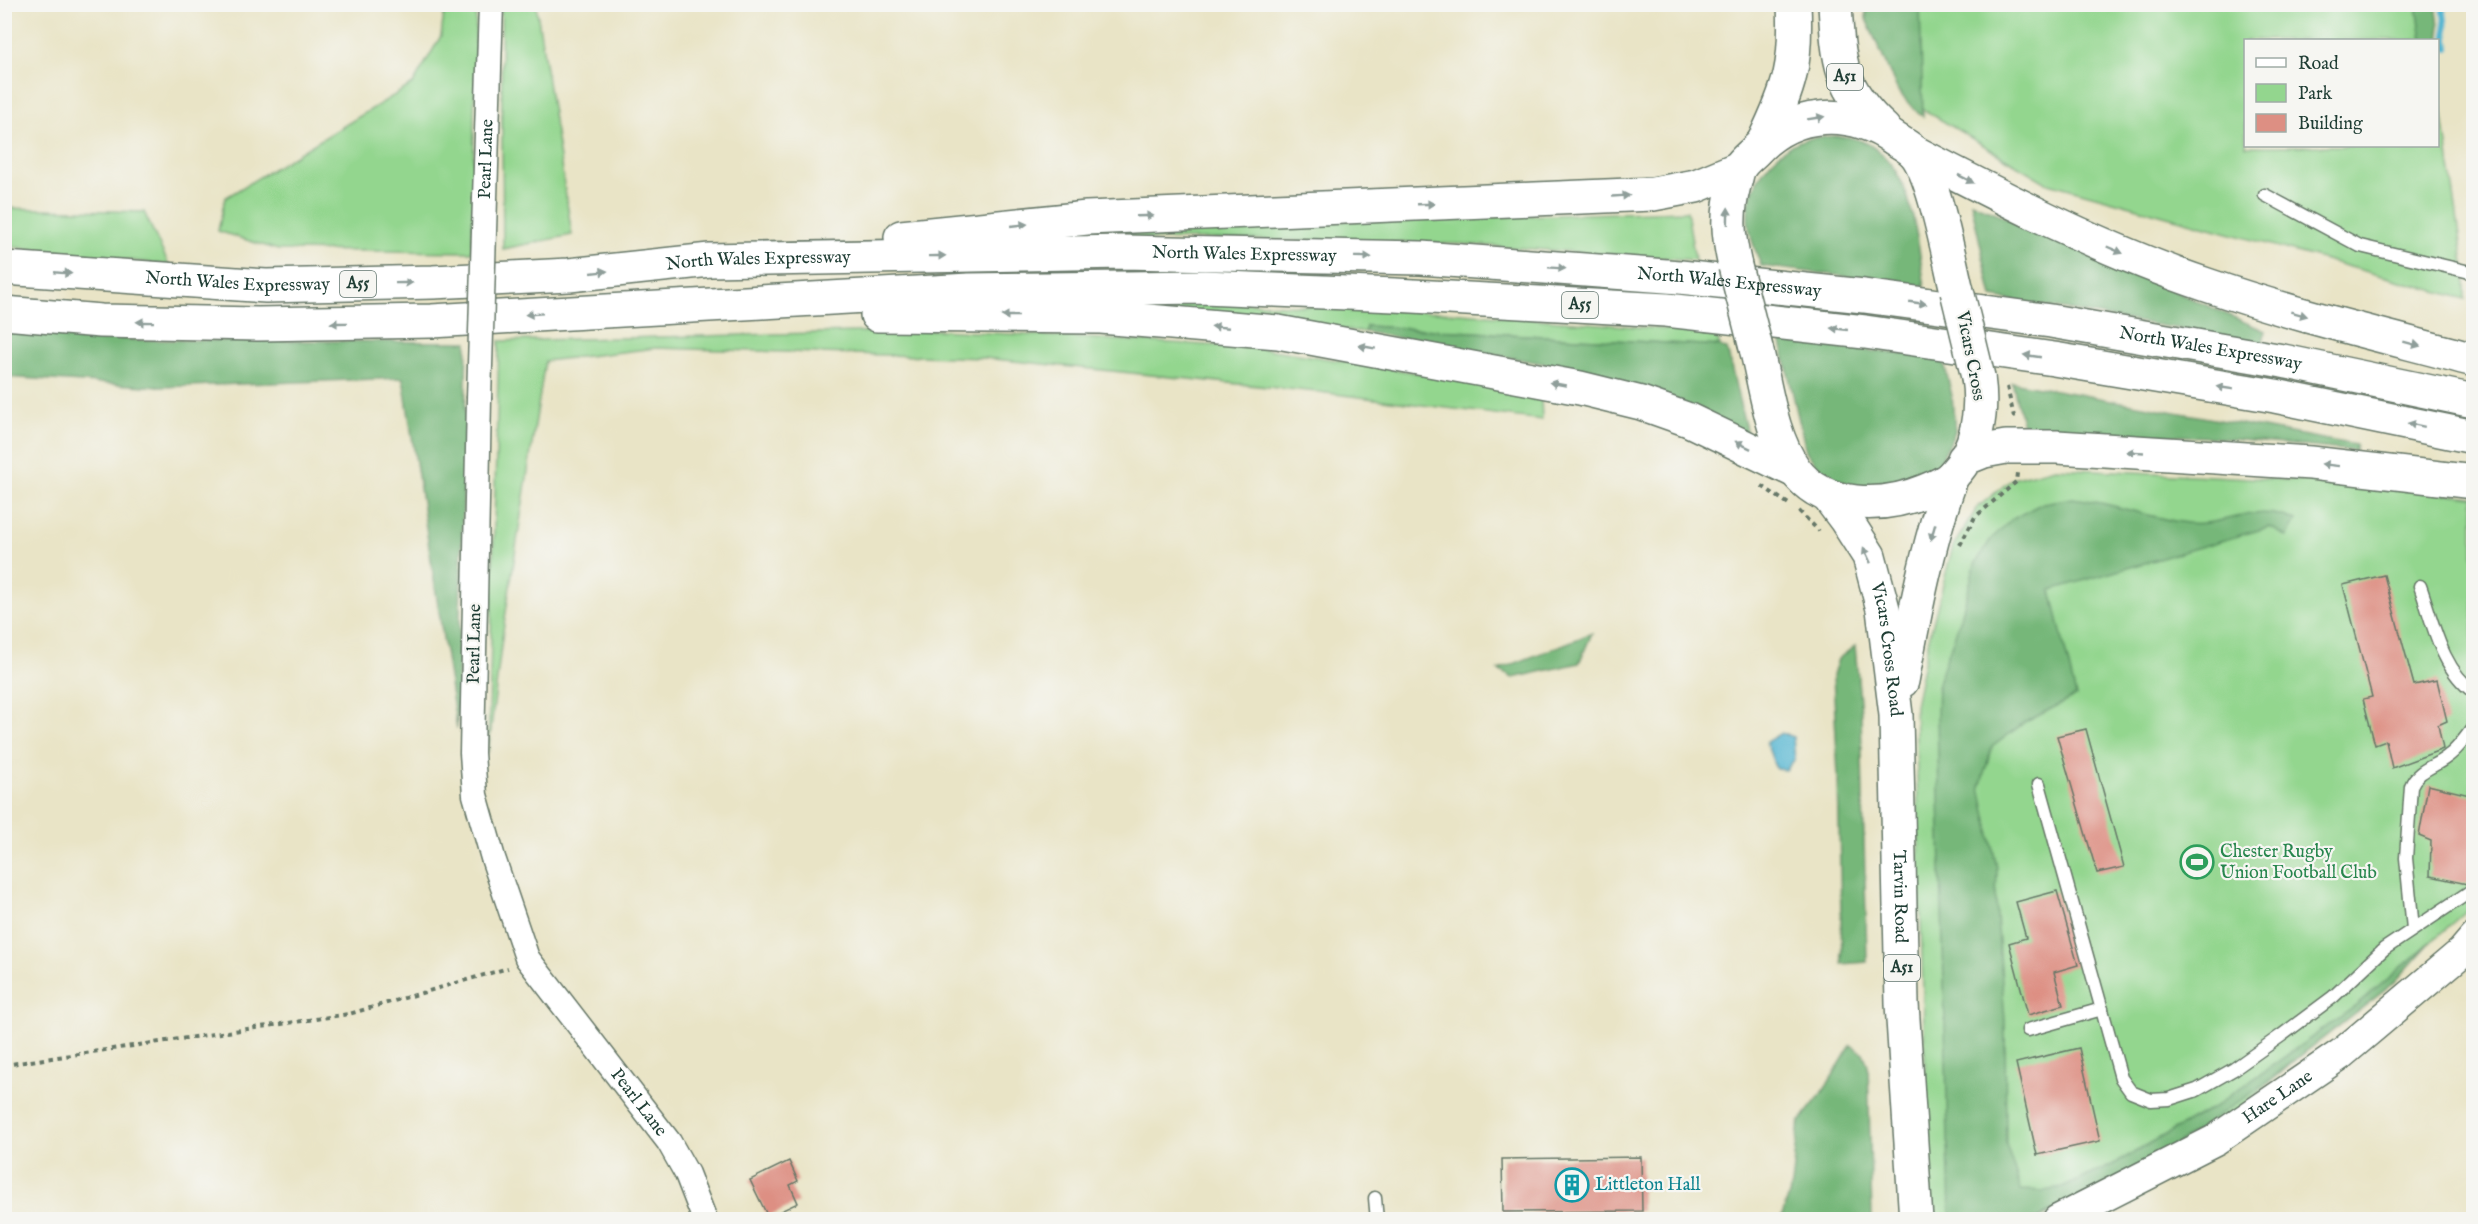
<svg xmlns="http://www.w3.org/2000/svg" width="2478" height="1224" font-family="'IM FELL English',serif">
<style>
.green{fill:#93d68e;stroke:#598a61;stroke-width:1.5}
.forest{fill:#76b779;stroke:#4a7a56;stroke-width:1.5}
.water{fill:#54b6d2;stroke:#3a7a83;stroke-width:1.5}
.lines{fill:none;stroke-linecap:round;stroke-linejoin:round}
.stream{stroke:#54b6d2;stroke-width:6}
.building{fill:#dd8f83}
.service-casing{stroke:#667767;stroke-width:15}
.minor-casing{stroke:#667767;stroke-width:27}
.tertiary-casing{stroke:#667767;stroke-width:33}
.trunk-casing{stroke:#667767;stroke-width:36}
.path{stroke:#667767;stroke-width:4;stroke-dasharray:4.5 4.5;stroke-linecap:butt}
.service{stroke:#fff;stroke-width:12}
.minor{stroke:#fff;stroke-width:24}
.tertiary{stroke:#fff;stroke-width:30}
.trunk{stroke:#fff;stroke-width:33}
.minor-bridge-casing{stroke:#667767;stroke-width:27;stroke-linecap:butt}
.trunk-bridge-casing{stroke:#667767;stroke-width:36;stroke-linecap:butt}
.minor-bridge{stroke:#fff;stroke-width:24}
.trunk-bridge{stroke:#fff;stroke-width:33}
.oneway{fill:#8f9e9a}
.labels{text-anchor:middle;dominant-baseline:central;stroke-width:4.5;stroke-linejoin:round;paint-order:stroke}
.shield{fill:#f6f6f2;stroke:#60746d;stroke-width:1.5}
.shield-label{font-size:16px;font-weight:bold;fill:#1f3d34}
.street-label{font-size:18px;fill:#1f3d34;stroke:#f6f6f2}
.leisure-label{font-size:18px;fill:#27864d;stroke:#f6f6f2;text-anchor:start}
.culture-label{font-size:18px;fill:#0d838f;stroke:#f6f6f2;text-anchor:start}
</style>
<rect width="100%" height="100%" fill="#f6f6f2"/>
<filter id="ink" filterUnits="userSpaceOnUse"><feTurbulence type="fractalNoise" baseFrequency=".0167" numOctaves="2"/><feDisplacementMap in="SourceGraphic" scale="12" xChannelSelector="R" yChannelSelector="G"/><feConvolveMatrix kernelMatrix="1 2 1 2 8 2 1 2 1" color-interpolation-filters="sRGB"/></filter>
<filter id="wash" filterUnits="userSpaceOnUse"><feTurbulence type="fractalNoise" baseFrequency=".008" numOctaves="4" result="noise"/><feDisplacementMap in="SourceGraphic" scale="24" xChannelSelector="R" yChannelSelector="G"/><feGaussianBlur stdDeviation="1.35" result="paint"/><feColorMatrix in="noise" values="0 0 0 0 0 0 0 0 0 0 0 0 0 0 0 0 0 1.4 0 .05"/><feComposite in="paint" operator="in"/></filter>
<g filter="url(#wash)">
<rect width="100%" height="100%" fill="#e9e4c6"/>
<!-- green -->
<g class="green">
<polygon points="445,5 476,5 472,252 278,250 218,231 225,198 413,84 441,36"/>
<polygon points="501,5 536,5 572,235 503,249"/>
<polygon points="1866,5 2426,5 2431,40 2246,40 2246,146 2438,146 2438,83 2465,271 2465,299 2045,182 1904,98 1866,19"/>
<polygon points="5,208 144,212 169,265 5,246"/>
<polygon points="1687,211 1695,260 1461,244 1227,239 1094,240 1094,228"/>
<polygon points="1179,300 1460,313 1715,333 1720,346 1366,326 1365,332 1072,301"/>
<polygon points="939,330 1260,348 1437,376 1541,398 1542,420 1327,393 984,358 656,348 545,361 502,638 488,753 499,341"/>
<polygon points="2055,468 2352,483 2473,497 2473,905 2212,1133 2040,1219 1936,1219 1929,1205 1915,705 1929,638 1953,546 1978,507 2012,479"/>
</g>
<!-- forest -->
<g class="forest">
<polygon points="1866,5 1920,5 1923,116 1911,106 1898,91 1867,21"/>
<polygon points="2417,5 2436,5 2444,58 2438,59 2438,40 2422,40"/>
<path d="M1836 136C1847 137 1858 138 1868 144 1915 171 1916 239 1925 286L1761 266C1755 249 1747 230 1748 212 1750 182 1773 152 1800 141 1811 137 1825 137 1836 136Z"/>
<polygon points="1971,202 2265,331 2263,343 1992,297"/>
<polygon points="4,325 134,340 467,342 457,729 403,378 161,387 5,377"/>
<polygon points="1366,326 1720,346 1721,348 1727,349 1747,434 1581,370 1365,332"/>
<polygon points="1781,342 1943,358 1952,396 1955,431 1940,462 1931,471 1907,484 1862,487 1846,483 1831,476 1817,466 1806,451"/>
<polygon points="2012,382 2356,445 2355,451 2209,437 2024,430"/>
<path d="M2072 498C2111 502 2148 518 2187 523 2226 527 2256 501 2296 521L2287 537 2269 527 2051 590 2076 696 2024 723 1992 747 1980 787 1997 868 1996 902 2005 1021 2006 1144 2021 1190 2044 1191 2062 1188 2112 1165 2214 1107 2357 1005 2430 943 2393 984 2259 1088 2158 1157 2036 1219H1954L1950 1216 1937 717 1938 683 1961 617 1975 564 1991 539 2012 519 2043 503Z"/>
<polygon points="1592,633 1579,663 1513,678 1498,670"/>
<polygon points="1855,646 1861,712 1867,962 1842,964 1838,776 1833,675 1838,659"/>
<polygon points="1851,1045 1863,1053 1868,1065 1872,1219 1781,1219 1792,1185 1799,1122 1823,1092"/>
</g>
<!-- water -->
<polygon class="water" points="1781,733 1793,737 1795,759 1786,770 1776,769 1766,742"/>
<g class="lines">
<!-- stream -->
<polyline class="stream" points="2443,4 2448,48"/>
</g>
<g id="blocks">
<!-- building -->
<g class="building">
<polygon points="2384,575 2414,685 2437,680 2447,721 2438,725 2443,749 2392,768 2386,741 2375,745 2363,699 2372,697 2343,585"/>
<polygon points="2086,729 2124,867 2097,873 2057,736"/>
<polygon points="2428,785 2474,796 2474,870 2471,881 2467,884 2430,876 2431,841 2419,836"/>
<polygon points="2057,891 2078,965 2054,972 2063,1005 2028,1015 2009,943 2026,938 2016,902"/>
<polygon points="2079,1048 2100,1141 2037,1155 2016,1063"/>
<polygon points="1641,1157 1642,1211 1503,1212 1502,1159"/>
<polygon points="789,1161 798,1181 790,1185 798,1203 768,1217 750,1180"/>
</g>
</g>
</g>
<g filter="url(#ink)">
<use href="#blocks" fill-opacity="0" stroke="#667767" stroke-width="1.5"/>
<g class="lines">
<!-- service casing -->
<g class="service-casing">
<g id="service">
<polyline points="2265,195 2360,246 2474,273"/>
<path d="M2420 586C2433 622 2441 669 2474 692"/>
<polyline points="2039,784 2121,1078 2131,1092 2151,1100 2169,1099 2197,1090 2234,1069 2282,1035 2333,997 2384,949 2474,889"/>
<path d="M2413 929 2406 858 2411 786C2418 769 2435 767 2448 756 2458 749 2467 736 2474 726"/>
<polyline points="2028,1030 2102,1009"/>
<polyline points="1375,1198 1377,1220"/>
</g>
</g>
<!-- minor casing -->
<g class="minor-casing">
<g id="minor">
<path id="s1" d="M485 198 491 4"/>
<path id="s2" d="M479 399 472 753 475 795 493 858 527 958 669 1142 687 1174 705 1220"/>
</g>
</g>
<!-- tertiary casing -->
<g class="tertiary-casing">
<g id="tertiary">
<path id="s3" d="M2058 1220 2215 1140 2341 1054 2462 952 2474 938"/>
</g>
</g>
<!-- trunk casing -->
<g class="trunk-casing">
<g id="trunk">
<path d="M1835 4C1838 61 1840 89 1884 129"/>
<path d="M1764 141C1790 87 1797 65 1794 4"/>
<path d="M1914 152C2009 201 2105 251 2207 285 2294 315 2384 336 2474 360"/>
<polyline points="901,237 1087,218 1653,194 1696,186 1739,168"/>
<path d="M1735 266C1728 235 1726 216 1734 185 1736 180 1737 172 1739 168 1743 161 1750 156 1755 151 1793 110 1850 107 1895 139 1901 143 1909 147 1914 152 1934 174 1949 259 1957 291"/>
<path id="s4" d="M4 268 266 286 433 282 569 275 710 260 1123 252 1421 258 1680 277 1864 296 2051 321 2283 361 2474 401"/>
<polyline points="4,313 101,321 258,324 432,321 969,290 1204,287 1395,295 1666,310 1865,332 2054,359 2275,396 2474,437"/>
<polyline points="877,315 1101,317 1278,332 1580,388 1641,403 1689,420 1795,471"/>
<path d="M1756 348C1766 388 1771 437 1795 470 1824 510 1884 508 1925 491 1934 487 1946 483 1953 475 1978 449 1983 411 1978 377"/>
<polyline points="1964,459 1984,451 2006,447 2057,447 2311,463 2474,482"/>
<path id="s5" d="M1828 496 1846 520 1869 556 1883 609 1896 715 1902 1004 1916 1220"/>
<path d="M1902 681C1915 611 1928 543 1952 476"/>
</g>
</g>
<!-- path -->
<g class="path">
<polyline points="2007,387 2015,421"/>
<polyline points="1762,486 1790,505"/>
<polyline points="1799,511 1819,531"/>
<polyline points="1960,545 1975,517 2016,482 2017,473"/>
<polyline points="2471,975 2474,986"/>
<polyline points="4,1065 349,1014 508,968"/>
</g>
<!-- service -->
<use href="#service" class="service"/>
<!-- minor -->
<use href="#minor" class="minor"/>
<!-- tertiary -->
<use href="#tertiary" class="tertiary"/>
<!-- trunk -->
<use href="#trunk" class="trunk"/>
<!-- minor-bridge casing -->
<g class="minor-bridge-casing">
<polyline id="minor-bridge" points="479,399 485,198"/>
</g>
<!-- trunk-bridge casing -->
<g class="trunk-bridge-casing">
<g id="trunk-bridge">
<polyline points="1735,266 1756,348"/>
<polyline points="1957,291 1978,377"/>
</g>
</g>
<!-- minor-bridge -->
<use href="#minor-bridge" class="minor-bridge"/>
<!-- trunk-bridge -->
<use href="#trunk-bridge" class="trunk-bridge"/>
</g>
<!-- one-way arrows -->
<defs><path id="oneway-solid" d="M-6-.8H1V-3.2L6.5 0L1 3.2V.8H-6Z" transform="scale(1.5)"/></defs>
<g class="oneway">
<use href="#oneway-solid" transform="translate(1816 118) rotate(-9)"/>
<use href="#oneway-solid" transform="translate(1966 179) rotate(27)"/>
<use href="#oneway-solid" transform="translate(1621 196) rotate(-3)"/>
<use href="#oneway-solid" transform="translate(1426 204) rotate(-2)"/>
<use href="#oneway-solid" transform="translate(1145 216) rotate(-2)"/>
<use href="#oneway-solid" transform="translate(1728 216) rotate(-89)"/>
<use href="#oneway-solid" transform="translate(1019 225) rotate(-6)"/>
<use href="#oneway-solid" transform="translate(2115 250) rotate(23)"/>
<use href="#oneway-solid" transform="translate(937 256) rotate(-1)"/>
<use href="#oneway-solid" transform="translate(1363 257) rotate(1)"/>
<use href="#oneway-solid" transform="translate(1557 268) rotate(4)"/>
<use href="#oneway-solid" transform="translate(599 272) rotate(-6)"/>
<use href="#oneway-solid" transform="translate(63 273) rotate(5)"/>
<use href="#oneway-solid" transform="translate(404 283) rotate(-1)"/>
<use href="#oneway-solid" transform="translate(1918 303) rotate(8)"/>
<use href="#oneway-solid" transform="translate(534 314) rotate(176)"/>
<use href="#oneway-solid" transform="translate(2299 314) rotate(15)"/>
<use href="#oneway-solid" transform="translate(1010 316) rotate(-180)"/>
<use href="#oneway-solid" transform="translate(145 322) rotate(-179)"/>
<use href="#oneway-solid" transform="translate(339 323) rotate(179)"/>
<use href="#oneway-solid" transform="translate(1220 327) rotate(-175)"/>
<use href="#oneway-solid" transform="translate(1839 329) rotate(-174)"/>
<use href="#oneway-solid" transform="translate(2412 344) rotate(15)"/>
<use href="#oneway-solid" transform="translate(1367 347) rotate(-170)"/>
<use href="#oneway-solid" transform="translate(2032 356) rotate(-172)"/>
<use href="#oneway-solid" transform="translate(1558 384) rotate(-169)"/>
<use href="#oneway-solid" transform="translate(2225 388) rotate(-171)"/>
<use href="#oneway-solid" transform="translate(2416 425) rotate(-168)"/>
<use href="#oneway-solid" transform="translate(1743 445) rotate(-154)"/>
<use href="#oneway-solid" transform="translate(2135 452) rotate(-177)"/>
<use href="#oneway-solid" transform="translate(2330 465) rotate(-173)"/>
<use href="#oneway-solid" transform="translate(1933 532) rotate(106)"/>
<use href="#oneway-solid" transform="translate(1867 555) rotate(-115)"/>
</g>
</g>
<!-- icons -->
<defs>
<g id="stadium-ring" transform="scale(1.725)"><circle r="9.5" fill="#f6f6f2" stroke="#2e9e5b" stroke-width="1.5"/><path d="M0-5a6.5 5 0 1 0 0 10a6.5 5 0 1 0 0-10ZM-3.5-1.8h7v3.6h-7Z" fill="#2e9e5b"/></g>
<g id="building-ring" transform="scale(1.725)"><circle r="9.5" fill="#f6f6f2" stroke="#0f9aa8" stroke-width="1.5"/><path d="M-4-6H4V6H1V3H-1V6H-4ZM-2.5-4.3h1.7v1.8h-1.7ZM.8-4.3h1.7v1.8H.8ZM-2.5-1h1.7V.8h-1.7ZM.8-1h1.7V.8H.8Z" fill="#0f9aa8"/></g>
</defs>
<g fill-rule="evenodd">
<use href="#stadium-ring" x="2197" y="862"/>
<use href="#building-ring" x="1572" y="1185"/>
</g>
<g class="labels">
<!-- shield labels -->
<g class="shield">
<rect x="1827" y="64" width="36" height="26" rx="4.5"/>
<rect x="340" y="271" width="36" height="26" rx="4.5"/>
<rect x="1562" y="292" width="36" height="26" rx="4.5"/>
<rect x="1884" y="955" width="36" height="26" rx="4.5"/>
</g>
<g class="shield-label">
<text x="1845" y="77">A51</text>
<text x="358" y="284">A55</text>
<text x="1580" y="305">A55</text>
<text x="1902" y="968">A51</text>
</g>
<!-- street labels -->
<g class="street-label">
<text stroke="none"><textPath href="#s1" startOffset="39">Pearl Lane</textPath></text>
<text stroke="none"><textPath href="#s4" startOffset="1242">North Wales Expressway</textPath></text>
<text stroke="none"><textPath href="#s4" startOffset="756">North Wales Expressway</textPath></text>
<text stroke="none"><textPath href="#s4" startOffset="234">North Wales Expressway</textPath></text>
<text stroke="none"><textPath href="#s4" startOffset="1728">North Wales Expressway</textPath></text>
<text stroke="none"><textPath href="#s4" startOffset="2214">North Wales Expressway</textPath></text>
<text transform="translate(1970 356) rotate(79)">Vicars Cross</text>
<text stroke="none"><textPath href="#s5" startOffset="168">Vicars Cross Road</textPath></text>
<text transform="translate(475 644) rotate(-89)">Pearl Lane</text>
<text stroke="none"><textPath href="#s5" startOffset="416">Tarvin Road</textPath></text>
<text stroke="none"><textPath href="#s3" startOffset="252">Hare Lane</textPath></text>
<text stroke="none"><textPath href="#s2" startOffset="750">Pearl Lane</textPath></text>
</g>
<!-- leisure labels -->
<g class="leisure-label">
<text x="2220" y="852">Chester Rugby<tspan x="2220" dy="21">Union Football Club</tspan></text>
</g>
<!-- culture labels -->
<g class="culture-label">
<text x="1595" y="1185">Littleton Hall</text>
</g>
</g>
<!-- margin -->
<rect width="2478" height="1224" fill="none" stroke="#f6f6f2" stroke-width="24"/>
<!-- legend -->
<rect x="2244" y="39" width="195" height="108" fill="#f6f6f2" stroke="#a0aca6" stroke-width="1.5"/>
<rect x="2256" y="58" width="30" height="9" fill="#ffffff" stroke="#a0aca6" stroke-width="1.5"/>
<text x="2298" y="69" font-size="18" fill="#1f3d34">Road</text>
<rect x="2256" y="84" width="30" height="18" fill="#93d68e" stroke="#a0aca6" stroke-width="1.5"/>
<text x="2298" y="99" font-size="18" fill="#1f3d34">Park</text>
<rect x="2256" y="114" width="30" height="18" fill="#dd8f83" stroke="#a0aca6" stroke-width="1.5"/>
<text x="2298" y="129" font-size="18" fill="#1f3d34">Building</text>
</svg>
